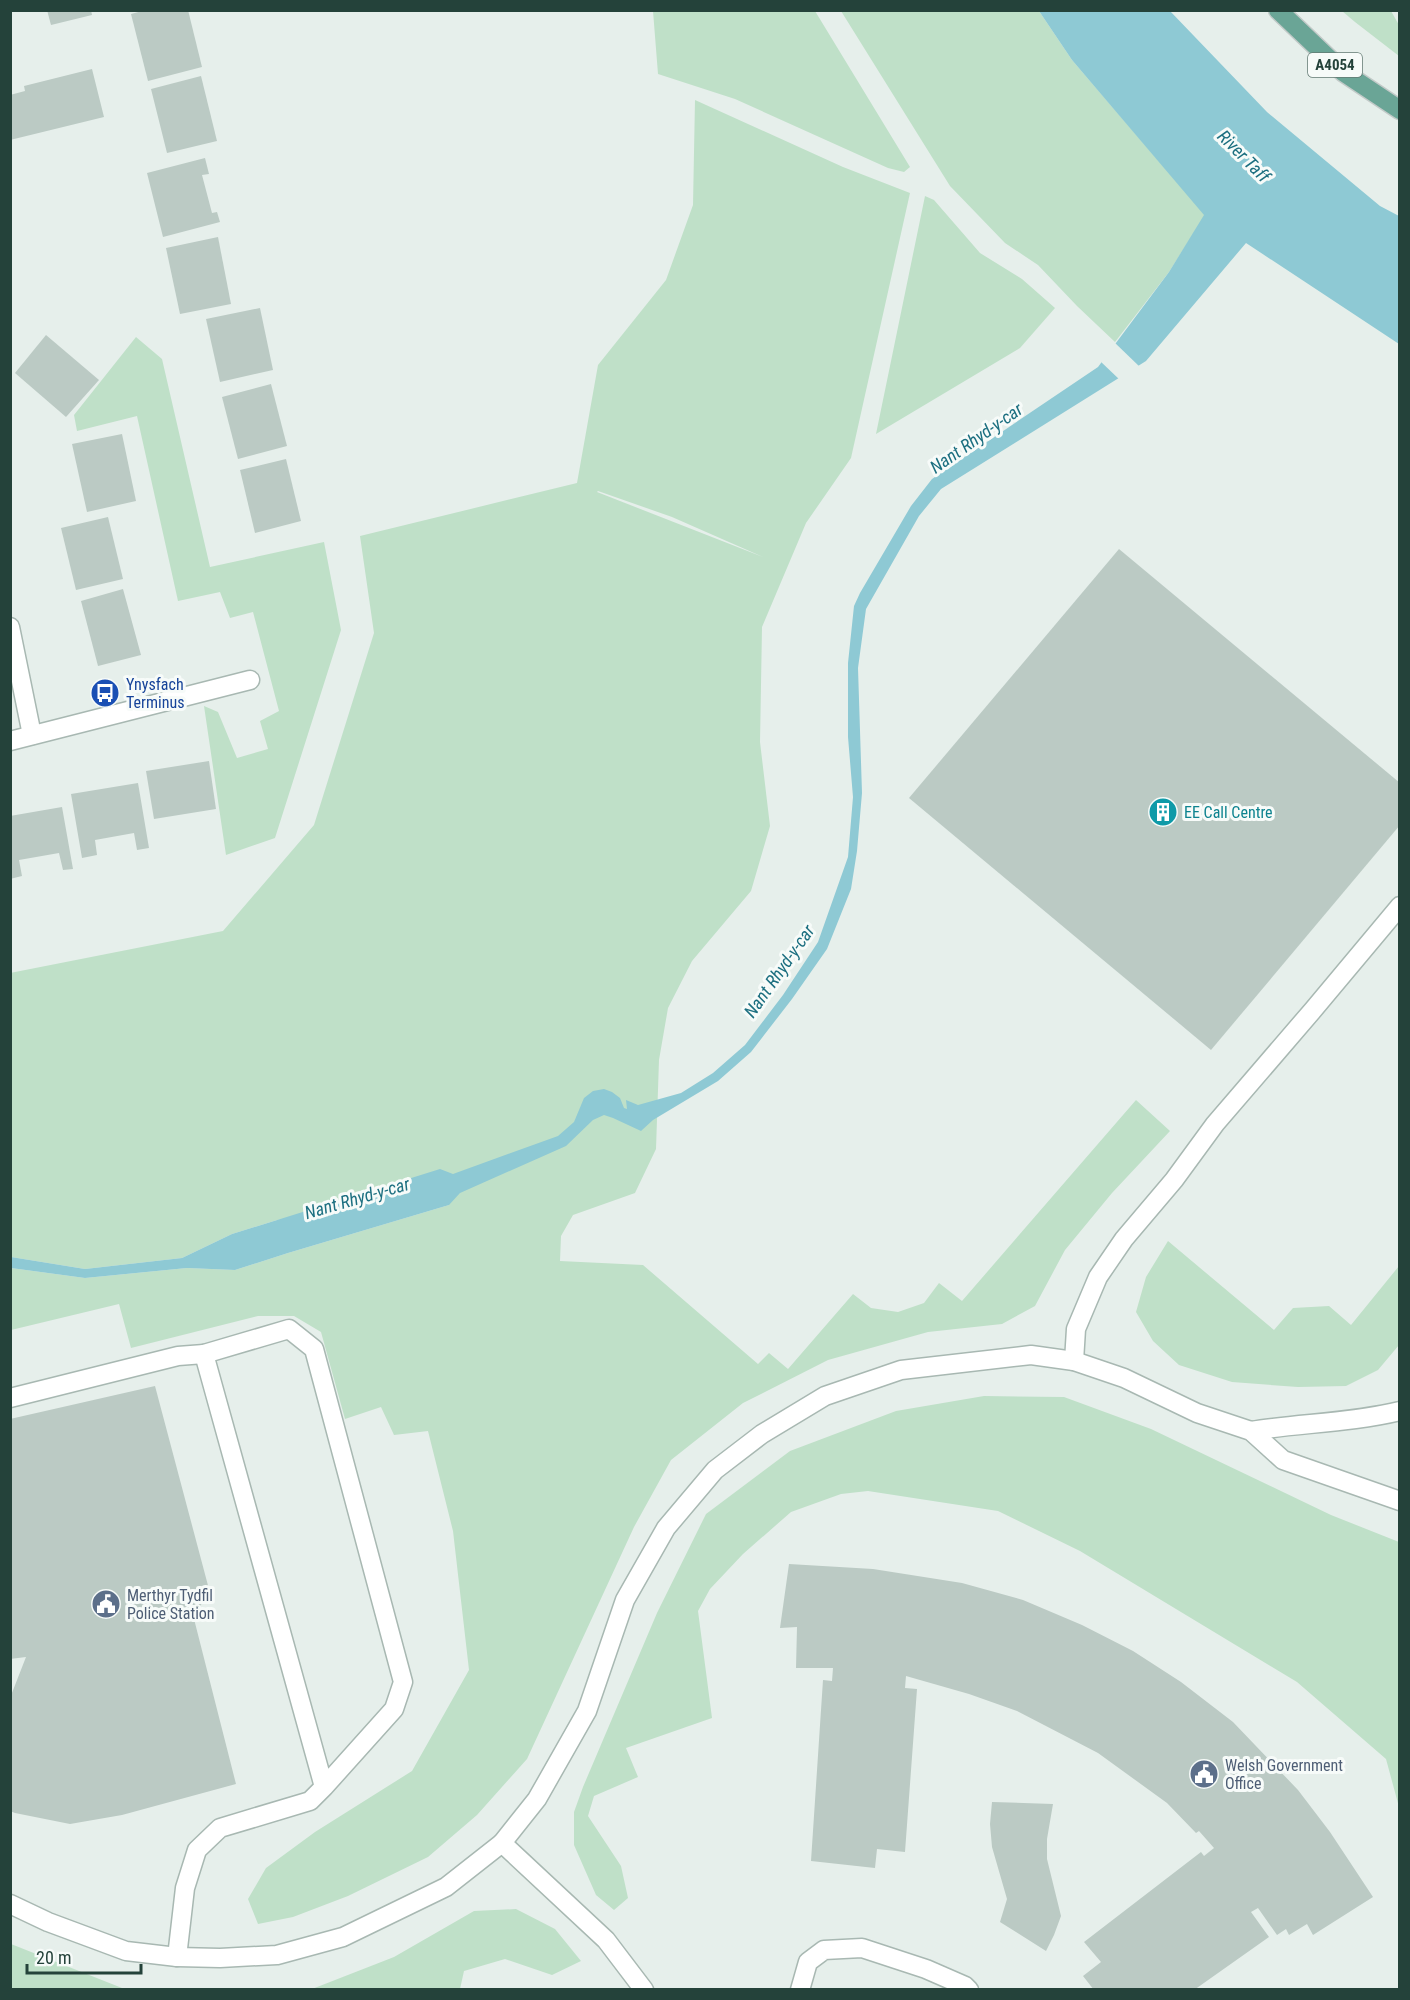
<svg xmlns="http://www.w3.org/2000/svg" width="1410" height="2000" font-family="'Roboto Condensed',sans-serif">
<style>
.green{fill:#bfe0c8;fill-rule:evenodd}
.water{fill:#8ec9d4}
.pier{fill:#e6efeb}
.building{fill:#bbcac4}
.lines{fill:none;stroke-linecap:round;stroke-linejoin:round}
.service-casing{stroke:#a8b8b2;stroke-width:21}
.minor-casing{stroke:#a8b8b2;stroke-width:21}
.primary-casing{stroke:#c2cac8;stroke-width:21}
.service{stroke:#fff;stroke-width:18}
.minor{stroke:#fff;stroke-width:18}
.primary{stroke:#6aa596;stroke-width:18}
.labels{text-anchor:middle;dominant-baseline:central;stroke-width:6;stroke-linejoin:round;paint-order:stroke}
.shield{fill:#f7fbf9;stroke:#637a73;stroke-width:1.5}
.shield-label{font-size:15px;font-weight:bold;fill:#24423a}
.transit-label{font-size:16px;fill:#164399;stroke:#f7fbf9;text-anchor:start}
.culture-label{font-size:16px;fill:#0d838f;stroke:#f7fbf9;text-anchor:start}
.service-label{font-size:16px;fill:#4e5e75;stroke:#f7fbf9;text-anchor:start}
.water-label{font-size:18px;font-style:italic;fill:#1c6f80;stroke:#f7fbf9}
</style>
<rect width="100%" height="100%" fill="#e6efeb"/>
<!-- green -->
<g class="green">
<polygon points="653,11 815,11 910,167 904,172 888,168 735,99 658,74"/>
<polygon points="841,11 1039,11 1072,60 1205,215 1169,272 1115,342 1077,306 1038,265 1005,243 950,186"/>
<polygon points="1342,11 1391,11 1399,25 1399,56 1355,22"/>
<path d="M695 100 843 167 910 193 851 458 806 523 762 627 760 742 770 826 751 891 692 961 668 1008 659 1060 656 1149 635 1193 573 1215 561 1236 560 1261 643 1265 758 1364 769 1353 788 1369 853 1294 871 1308 898 1312 924 1303 939 1283 962 1301 1136 1100 1170 1131 1112 1193 1065 1250 1035 1306 1002 1324 928 1332 828 1360 743 1403 671 1460 634 1527 527 1759 477 1815 428 1857 348 1896 293 1917 258 1924 248 1899 266 1868 315 1832 412 1771 469 1670 453 1531 428 1431 394 1435 381 1407 345 1419 321 1332 294 1316H258L131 1348 119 1304 11 1330V1268L85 1278 187 1268 235 1270 288 1253 449 1205 277 1220 232 1234 182 1258 85 1269 11 1257 10 973 223 931 314 825 374 633 360 536 577 483 598 365 666 280 693 205ZM598 491 672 517 763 557 597 492Z"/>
<polygon points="925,196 934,200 980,253 1022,279 1055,308 1020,348 876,434"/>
<polygon points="136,337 162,359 210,567 324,542 341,630 275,838 226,855 204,706 218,712 237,758 268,749 260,721 279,711 253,612 230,618 220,592 178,601 137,416 77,431 74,415"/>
<polygon points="1168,1241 1274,1330 1293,1308 1329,1306 1351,1325 1399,1266 1399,1345 1378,1370 1346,1386 1298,1387 1232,1382 1179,1365 1153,1341 1136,1312 1146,1277"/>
<polygon points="984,1396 1064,1397 1151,1429 1331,1515 1399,1542 1399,1807 1386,1759 1297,1682 1080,1551 998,1511 868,1491 841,1494 791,1512 743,1554 710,1589 698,1611 712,1718 626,1748 638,1777 594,1796 588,1816 621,1866 628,1898 614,1910 596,1895 574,1845 574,1812 583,1787 657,1613 706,1514 790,1451 896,1411"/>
<polygon points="516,1909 555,1929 581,1961 552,1975 505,1959 464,1971 460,1989 312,1989 394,1957 474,1911"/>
<polygon points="11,1944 122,1988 239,1989 11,1989"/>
</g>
<!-- water -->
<polygon class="water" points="1039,11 1170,11 1267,112 1380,206 1399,216 1399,344 1246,243 1146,361 941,489 919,516 866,609 858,668 862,793 857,851 851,889 827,949 792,999 751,1052 718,1081 653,1120 641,1131 613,1118 604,1115 593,1120 566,1146 460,1193 449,1205 288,1253 235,1270 187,1268 85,1278 11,1268 11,1257 85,1269 182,1258 232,1234 440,1169 453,1174 558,1136 574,1122 584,1098 593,1091 604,1089 612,1092 620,1098 624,1108 627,1109 626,1100 638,1105 681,1093 713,1073 745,1045 783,995 818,942 848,857 853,797 848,737 848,663 854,606 860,593 911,506 932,479 1098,367 1169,272 1204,215 1072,60"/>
<!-- pier -->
<polygon class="pier" points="1113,341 1141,368 1121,381 1099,360"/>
<!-- building -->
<g class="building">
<polygon points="47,10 91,10 92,15 51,25"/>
<polygon points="146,10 188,10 202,67 148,81 131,14"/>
<polygon points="92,69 104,117 10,140 10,95 25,91 24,86"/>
<polygon points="201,76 217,141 167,153 151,89"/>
<polygon points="205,158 209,174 202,175 212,213 217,212 220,222 163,237 147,173"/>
<polygon points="218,237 231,304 180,314 166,248"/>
<polygon points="260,308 273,370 220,382 206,319"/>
<polygon points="46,335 99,380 66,417 15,373"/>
<polygon points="271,384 287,446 238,459 222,397"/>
<polygon points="122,434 136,501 87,512 72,444"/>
<polygon points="286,459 301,521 255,533 240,470"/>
<polygon points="108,517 123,579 76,590 61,528"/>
<polygon points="1119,549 1400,783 1400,825 1211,1050 909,798"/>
<polygon points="123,589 141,655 98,666 81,601"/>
<polygon points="209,761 216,809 154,819 146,771"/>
<polygon points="138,783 149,848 137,850 134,833 95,840 97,855 82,858 71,794"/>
<polygon points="62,807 73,869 63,870 59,853 19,860 22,876 10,879 10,816"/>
<polygon points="155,1386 210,1593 193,1615 236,1784 122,1815 70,1824 15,1813 10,1811 10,1698 26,1657 10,1659 10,1419"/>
<polygon points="789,1564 873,1569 962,1583 1023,1600 1082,1625 1133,1651 1181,1682 1233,1722 1298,1790 1330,1832 1373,1897 1313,1935 1307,1924 1289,1935 1286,1929 1277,1935 1258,1908 1251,1912 1269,1937 1194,1990 1094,1990 1083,1976 1101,1962 1084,1942 1201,1852 1204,1856 1214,1848 1199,1831 1196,1833 1167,1803 1098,1753 1017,1711 969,1694 906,1676 905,1688 917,1689 905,1852 877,1849 875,1868 811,1861 823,1680 832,1681 833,1668 796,1668 797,1627 780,1628"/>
<polygon points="992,1802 1053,1804 1047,1839 1047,1859 1061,1916 1054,1935 1046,1951 1000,1922 1007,1899 992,1847 990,1824"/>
</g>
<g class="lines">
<!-- service casing -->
<g class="service-casing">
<g id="service">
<polyline points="1074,1361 1076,1329 1098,1277 1124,1239 1174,1180 1215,1124 1313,1010 1400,906"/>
<polyline points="10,1398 178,1356 204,1354"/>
<polyline points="502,1843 606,1940 644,1990"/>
<polyline points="177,1957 185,1888 197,1850 220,1828 310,1801 324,1787 204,1354 289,1329 314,1349 403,1682 394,1709 324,1787"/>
<polyline points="800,1990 808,1962 824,1950 862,1948 926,1969 965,1986 969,1990"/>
</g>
</g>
<!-- minor casing -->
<g class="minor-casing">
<g id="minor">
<polyline points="10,627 32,735"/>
<polyline points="10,741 250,680"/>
<path d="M1251 1431C1300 1423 1350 1423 1400 1411"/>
<polyline points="10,1904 48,1922 126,1951 177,1957 220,1958 277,1955 343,1937 446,1887 502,1843 537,1799 587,1711 625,1600 666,1528 715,1470 762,1434 825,1396 901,1370 1031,1355 1074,1361 1124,1378 1197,1413 1251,1431 1283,1460 1400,1501"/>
</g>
</g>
<!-- primary casing -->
<g class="primary-casing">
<polyline id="primary" points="1278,10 1343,72 1400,110"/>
</g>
<!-- service -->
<use href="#service" class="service"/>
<!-- minor -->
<use href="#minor" class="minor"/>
<!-- primary -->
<use href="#primary" class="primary"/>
</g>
<!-- icons -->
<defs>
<g id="bus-disc" transform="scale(1.5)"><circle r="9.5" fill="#1a4fb4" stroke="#f7fbf9"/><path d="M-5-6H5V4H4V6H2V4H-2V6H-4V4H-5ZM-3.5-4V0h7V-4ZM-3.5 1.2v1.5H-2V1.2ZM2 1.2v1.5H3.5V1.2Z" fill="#fff"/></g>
<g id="building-disc" transform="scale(1.5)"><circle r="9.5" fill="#0f9aa8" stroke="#f7fbf9"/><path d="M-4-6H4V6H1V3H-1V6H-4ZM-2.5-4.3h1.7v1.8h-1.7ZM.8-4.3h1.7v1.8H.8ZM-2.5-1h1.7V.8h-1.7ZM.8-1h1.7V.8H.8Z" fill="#fff"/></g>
<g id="civic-disc" transform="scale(1.5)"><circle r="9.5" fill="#5c6f8a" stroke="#f7fbf9"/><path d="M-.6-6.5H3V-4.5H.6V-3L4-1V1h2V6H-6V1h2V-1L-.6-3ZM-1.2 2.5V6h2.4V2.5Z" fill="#fff"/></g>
</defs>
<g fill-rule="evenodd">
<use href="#bus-disc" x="105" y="693"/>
<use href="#building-disc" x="1163" y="812"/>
<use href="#civic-disc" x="106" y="1604"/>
<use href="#civic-disc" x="1204" y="1774"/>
</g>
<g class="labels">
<!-- shield labels -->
<rect class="shield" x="1308" y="53" width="54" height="24" rx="4.5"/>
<g class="shield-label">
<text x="1335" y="65">A4054</text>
</g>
<!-- transit labels -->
<g class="transit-label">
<text x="126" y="684">Ynysfach<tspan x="126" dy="18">Terminus</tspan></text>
</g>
<!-- culture labels -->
<g class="culture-label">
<text x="1184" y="812">EE Call Centre</text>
</g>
<!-- service labels -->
<g class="service-label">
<text x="127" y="1595">Merthyr Tydfil<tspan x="127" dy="18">Police Station</tspan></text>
<text x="1225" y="1765">Welsh Government<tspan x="1225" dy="18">Office</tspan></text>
</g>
<!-- water labels -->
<g class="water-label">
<text transform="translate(1244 156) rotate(45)">River Taff</text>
<text transform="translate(976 438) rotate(-35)">Nant Rhyd-y-car</text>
<text transform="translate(779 971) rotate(-55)">Nant Rhyd-y-car</text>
<text transform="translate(357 1198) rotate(-16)">Nant Rhyd-y-car</text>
</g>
</g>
<!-- border -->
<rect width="1410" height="2000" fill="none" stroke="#24423a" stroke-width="24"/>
<!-- scale -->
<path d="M27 1964v9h114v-9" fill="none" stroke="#24423a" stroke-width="3"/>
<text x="36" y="1964" font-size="18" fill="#24423a" stroke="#f7fbf9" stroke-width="4.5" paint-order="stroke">20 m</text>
</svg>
